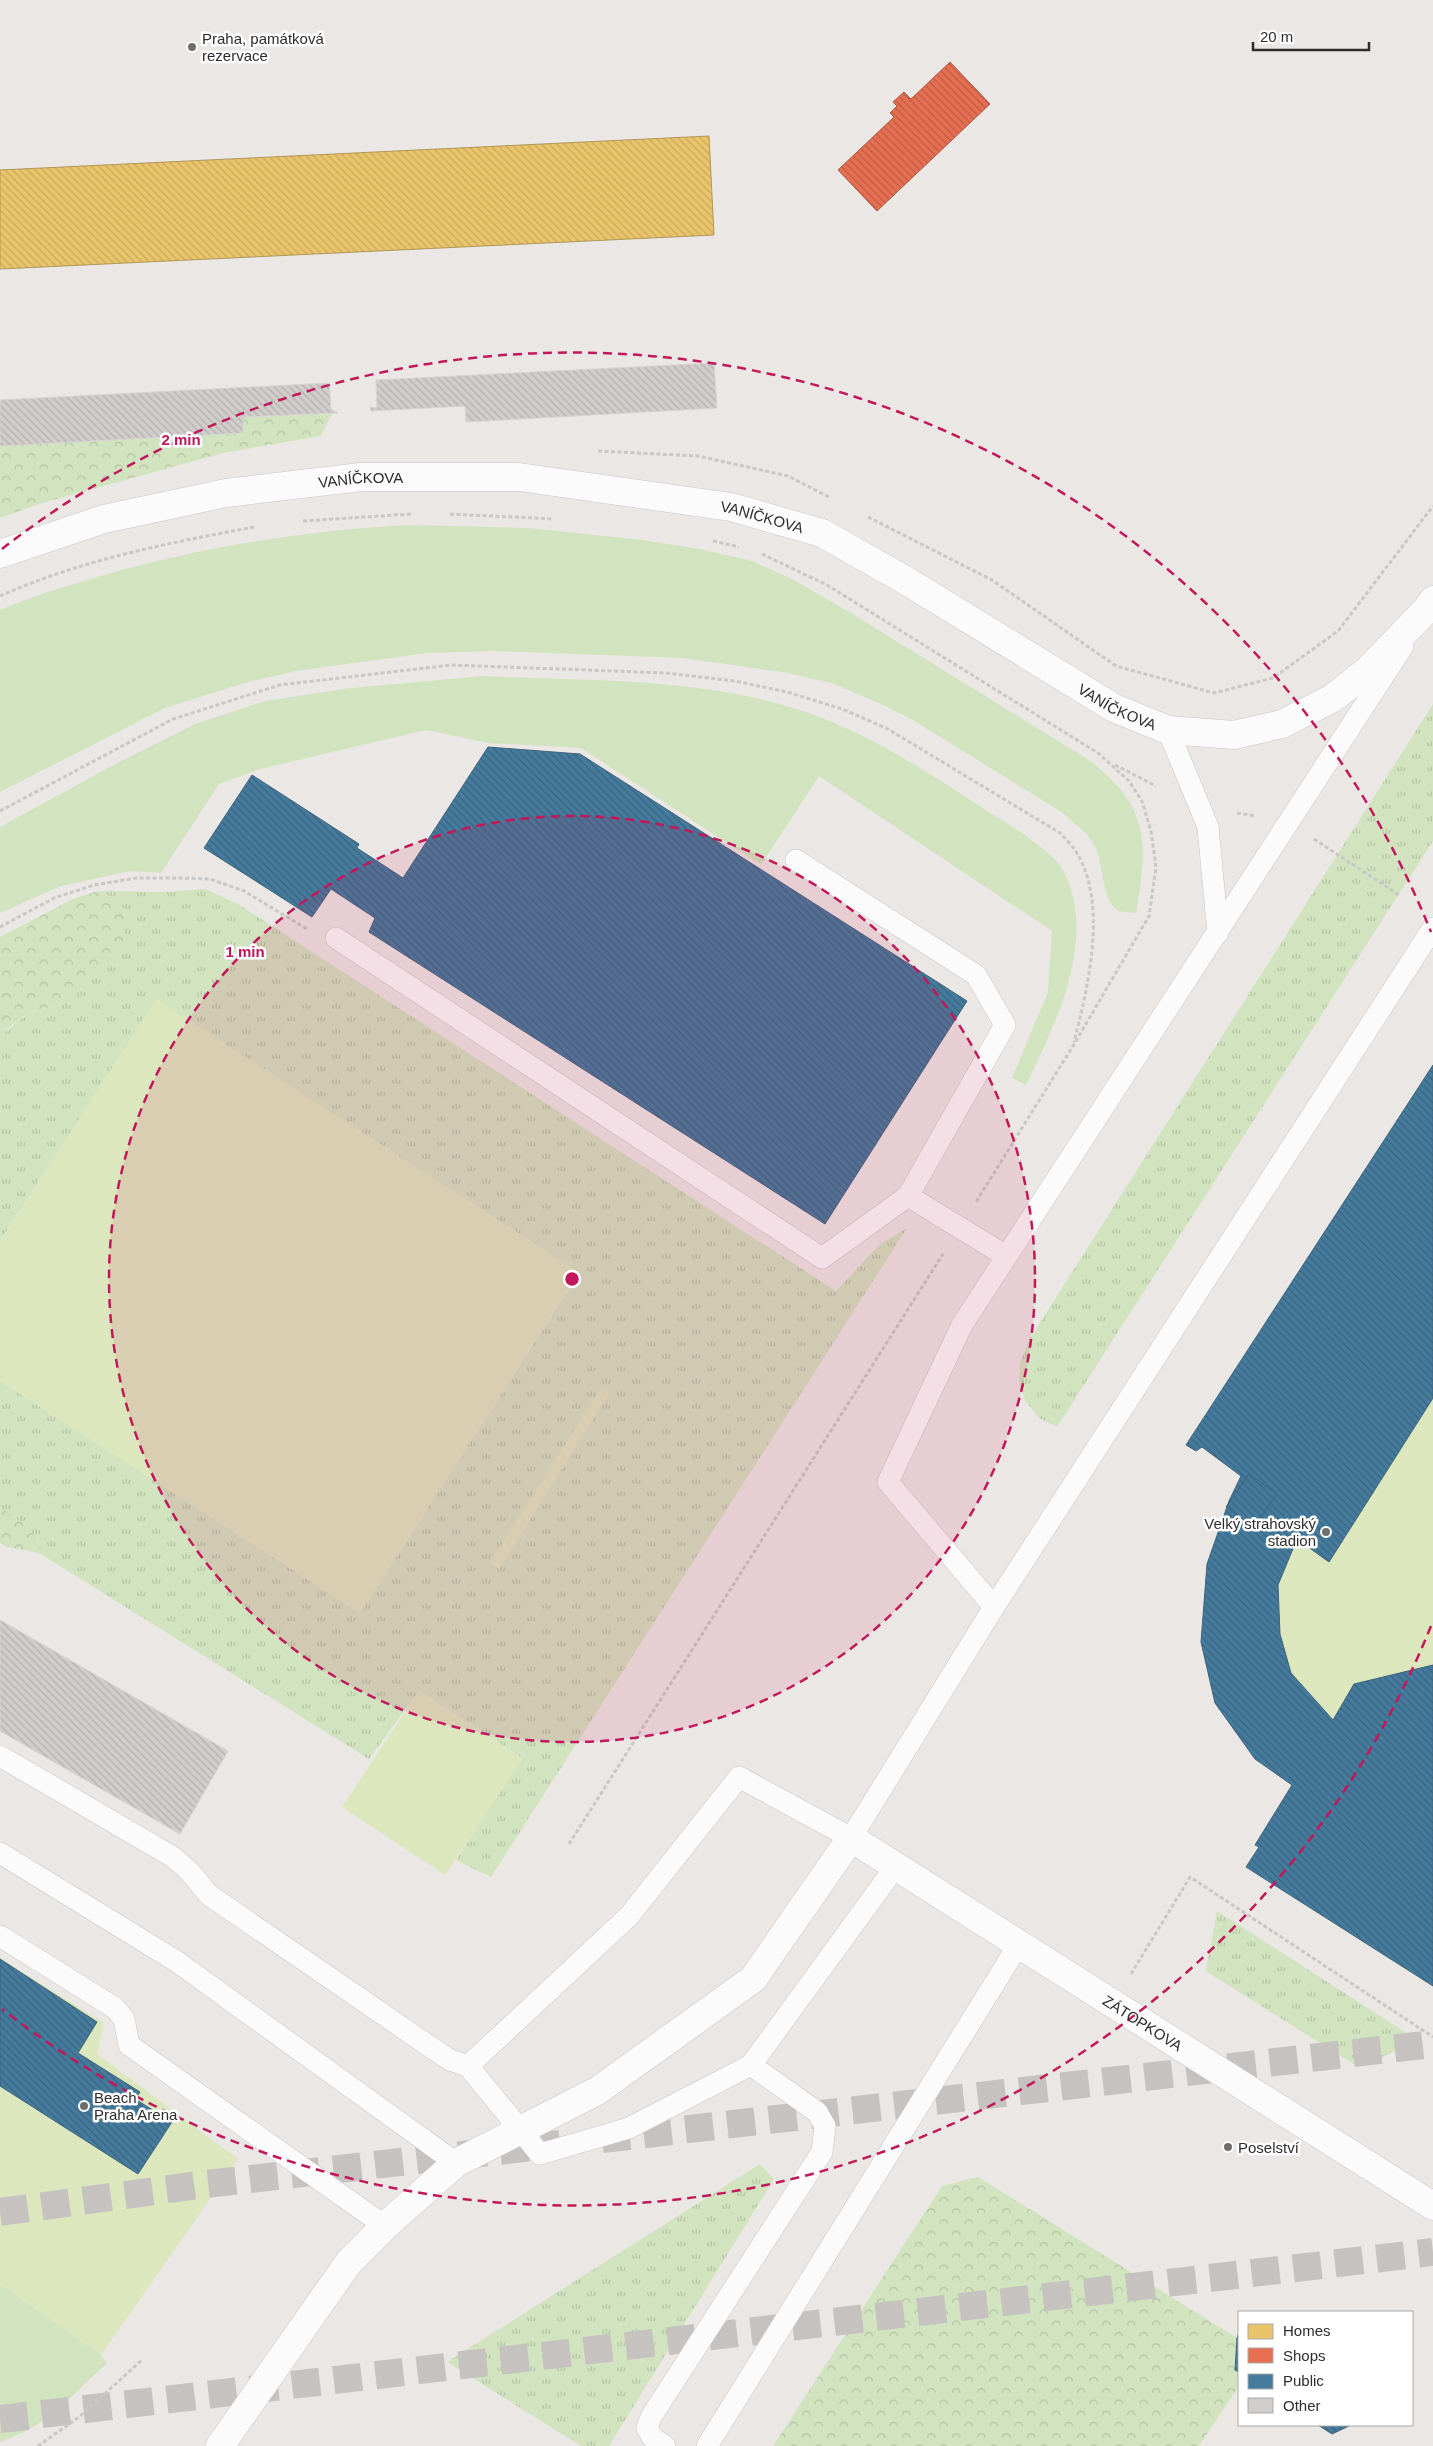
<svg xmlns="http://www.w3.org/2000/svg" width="1433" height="2446" font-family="Helvetica,sans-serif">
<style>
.grass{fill:url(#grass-tufts)}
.forest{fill:url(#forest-crowns)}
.park{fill:#d2e3c0}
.pitch{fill:#dce7be}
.homes{fill:url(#homes-back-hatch);stroke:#b19758}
.shops{fill:url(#shops-back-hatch);stroke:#af5b46}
.public{fill:url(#public-back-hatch);stroke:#3e647b}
.building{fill:url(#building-back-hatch);stroke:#d6d3d0}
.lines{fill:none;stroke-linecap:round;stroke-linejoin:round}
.highway-tunnel{stroke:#c5c2bf;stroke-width:28;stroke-dasharray:28 14;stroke-linecap:butt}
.lane-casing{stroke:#c7c6c6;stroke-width:22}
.street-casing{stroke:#c7c6c6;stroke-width:29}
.secondary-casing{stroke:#c7c6c6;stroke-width:29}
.path{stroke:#c8c8c8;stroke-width:3;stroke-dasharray:4 2.5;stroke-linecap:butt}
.lane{stroke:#fcfbfb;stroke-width:21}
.street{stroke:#fcfbfb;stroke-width:28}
.secondary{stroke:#fcfbfb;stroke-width:28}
.ring{fill:none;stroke:#c2185b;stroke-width:2.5;stroke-dasharray:9 6}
.poi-dot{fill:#706e6d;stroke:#fff;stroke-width:2}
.labels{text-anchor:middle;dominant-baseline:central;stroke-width:5;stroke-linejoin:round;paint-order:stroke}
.poi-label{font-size:15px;fill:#2d2d2d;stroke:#fff;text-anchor:start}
.street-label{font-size:15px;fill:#2d2d2d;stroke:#fff}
.centre{fill:#c2185b;stroke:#fff;stroke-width:2.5}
.ring-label{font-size:15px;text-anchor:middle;font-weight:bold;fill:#c2185b;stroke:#fff;stroke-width:5;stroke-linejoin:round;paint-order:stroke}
</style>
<defs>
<pattern id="grass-tufts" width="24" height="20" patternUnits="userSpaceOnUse" patternTransform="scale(1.25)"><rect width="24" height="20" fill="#d2e3c0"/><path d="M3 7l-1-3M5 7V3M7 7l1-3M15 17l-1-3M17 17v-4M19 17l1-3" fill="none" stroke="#b5c3a5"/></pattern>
<pattern id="forest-crowns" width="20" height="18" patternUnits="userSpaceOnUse" patternTransform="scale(1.25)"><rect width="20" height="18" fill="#d2e3c0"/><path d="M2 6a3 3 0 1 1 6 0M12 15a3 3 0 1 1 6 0" fill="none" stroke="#b5c3a5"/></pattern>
<pattern id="homes-back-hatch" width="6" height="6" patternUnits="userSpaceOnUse" patternTransform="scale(1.25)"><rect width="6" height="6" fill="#e9c46a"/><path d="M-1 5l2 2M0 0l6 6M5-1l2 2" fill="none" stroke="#c8a95c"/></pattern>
<pattern id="shops-back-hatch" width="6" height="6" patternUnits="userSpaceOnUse" patternTransform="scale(1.25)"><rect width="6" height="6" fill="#e76f51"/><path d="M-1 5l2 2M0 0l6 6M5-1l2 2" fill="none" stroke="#bc5c44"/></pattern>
<pattern id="public-back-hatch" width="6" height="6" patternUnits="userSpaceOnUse" patternTransform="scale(1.25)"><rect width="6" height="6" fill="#457b9d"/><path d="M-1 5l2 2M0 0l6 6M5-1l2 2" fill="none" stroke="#3a6580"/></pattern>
<pattern id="building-back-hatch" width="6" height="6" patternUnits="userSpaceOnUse" patternTransform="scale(1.25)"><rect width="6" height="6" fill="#d0cdcb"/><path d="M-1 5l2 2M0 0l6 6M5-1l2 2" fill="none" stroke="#b3b0af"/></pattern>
</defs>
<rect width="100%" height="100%" fill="#ebe7e4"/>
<!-- grass -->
<g class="grass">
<polygon points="1433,704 1433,841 1057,1427 1039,1418 1026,1402 1019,1383 1020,1363 1029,1340"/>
<polygon points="205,889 238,904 836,1291 880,1244 907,1228 491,1877 456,1860 522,1758 419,1691 369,1759 39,1553 41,1544 24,1524 0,1507 0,1381 360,1613 579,1273 156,1000 0,1241 0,1041 6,1031 30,1012 59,1005 111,963 122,945 115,899 98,891 165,892"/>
<polygon points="1217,1911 1419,2041 1358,2067 1206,1971"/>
<polygon points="760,2164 774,2179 609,2446 581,2446 447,2362"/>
</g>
<!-- forest -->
<g class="forest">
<polygon points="332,414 321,436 223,453 42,503 0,518 0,446 243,433 243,417"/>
<polygon points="98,891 115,899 126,911 126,924 122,945 111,963 59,1005 30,1012 9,1027 0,1041 0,937 73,899"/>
<polygon points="0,1507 24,1524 41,1544 39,1553 7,1547 0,1543"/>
<polygon points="978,2177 1237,2338 1235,2369 1239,2372 1239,2386 1199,2446 773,2446 942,2186"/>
</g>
<!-- park -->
<g class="park">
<path d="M412 525 528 528 642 540 700 549 752 561 794 580 851 613 1089 760C1150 807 1148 843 1136 913 1130 912 1122 913 1117 910 1101 899 1104 864 1095 846 1087 832 1074 823 1063 813L913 720 879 703 831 683 788 673 683 658 493 651 427 653 296 671 248 682 165 708 0 792V610C32 596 67 586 101 576 202 547 307 530 412 525Z"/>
<path d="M484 676C585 681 697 678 793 708 877 733 951 789 1025 835 1038 845 1056 857 1064 872 1098 940 1055 1024 1026 1085L1012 1078 1048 992 1052 931 819 776 761 865 581 748 488 743 426 730 260 769 219 784 161 873 130 871 61 886 0 913V827L119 762 195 724 265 701 351 688Z"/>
<path d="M0 2284 101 2355 107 2363C70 2396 49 2426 0 2442Z"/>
</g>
<!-- pitch -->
<g class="pitch">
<polygon points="156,999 579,1272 360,1613 0,1381 0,1242"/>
<polygon points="1433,1065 1433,1986 1246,1867 1259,1847 1255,1845 1292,1785 1255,1759 1215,1703 1201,1642 1207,1564 1229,1501 1241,1476 1202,1447 1196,1451 1186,1445"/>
<polygon points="601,1388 609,1393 499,1569 490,1563"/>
<polygon points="419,1691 523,1759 445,1875 342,1807"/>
<polygon points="0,1958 104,2023 97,2054 238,2159 101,2355 0,2284"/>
</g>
<!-- homes -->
<polygon class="homes" points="709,136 714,235 0,269 0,170"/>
<!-- shops -->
<polygon class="shops" points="950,62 990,104 877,211 838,170 894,117 890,113 897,106 893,102 904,92 911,99"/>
<!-- public -->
<g class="public">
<polygon points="488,747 580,754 967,1001 825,1224 369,932 375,918 331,889 312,917 204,848 252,775 359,844 357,848 403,878"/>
<polygon points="1433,1065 1433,1398 1329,1562 1297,1539 1278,1585 1280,1634 1291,1673 1333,1720 1354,1684 1433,1665 1433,1986 1246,1867 1259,1847 1255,1845 1292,1785 1255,1759 1215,1703 1201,1642 1207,1564 1229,1501 1241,1476 1202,1447 1196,1451 1186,1445"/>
<polygon points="1249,1474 1277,1494 1254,1527 1226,1507"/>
<polygon points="0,1959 97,2022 78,2053 140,2092 135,2099 172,2122 138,2174 0,2086"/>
<polygon points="1239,2332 1239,2372 1235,2370 1237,2338"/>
<polygon points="1318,2425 1351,2425 1332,2434"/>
</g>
<!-- building -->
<g class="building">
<polygon points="714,363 717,408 466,422 465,406 371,411 370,407 377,408 376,380"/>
<polygon points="329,383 331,409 338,413 243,417 243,433 0,446 0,400"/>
<polygon points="0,1620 228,1751 180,1834 0,1731"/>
<polygon points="1227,2141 1234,2146 1230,2153 1223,2148"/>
</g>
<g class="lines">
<!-- highway-tunnel -->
<g class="highway-tunnel">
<polyline points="602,2139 1433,2044"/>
<polyline points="0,2212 206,2184 560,2144"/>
<polyline points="0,2419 1433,2252"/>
</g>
<!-- lane casing -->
<g class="lane-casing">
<g id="lane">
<polyline points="1168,730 1208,827 1218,933"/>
<polyline points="796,860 976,975 1005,1025 908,1196 1006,1256"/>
<polyline points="336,938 822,1258 908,1196"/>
<polyline points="994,1607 888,1482 962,1325 1403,646"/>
<polyline points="0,1756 173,1857 190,1872 209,1895 435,2050 450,2060 468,2066"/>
<polyline points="0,1853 176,1961 456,2163"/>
<polyline points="896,1866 751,2065 629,2128 540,2154 468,2066 629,1916 739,1777 851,1838 994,1607 1433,928"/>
<polyline points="0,1936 115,2008 124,2019 129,2045 385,2226"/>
<polyline points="665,2446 653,2438 647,2428 651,2417 822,2152 825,2126 817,2112 751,2065"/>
<polyline points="707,2446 1019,1944"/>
</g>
</g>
<!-- street casing -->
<g class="street-casing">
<g id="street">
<path id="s1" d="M220 2446 349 2262 385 2226 456 2163 597 2091 753 1979 851 1838 1433 2206"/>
</g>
</g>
<!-- secondary casing -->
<g class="secondary-casing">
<g id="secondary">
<path id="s2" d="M0 554 104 519 226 493 361 477H519L731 507 822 533 905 580 1114 708 1168 730 1234 735 1282 724 1333 698 1368 670 1426 610 1433 600"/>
</g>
</g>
<!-- path -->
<g class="path">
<polyline points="598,451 698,456 788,476 831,498"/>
<polyline points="450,514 554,519"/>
<polyline points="868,517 992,580 1116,666 1214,693 1273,678 1338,631 1433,506"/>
<polyline points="303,521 411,514"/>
<polyline points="713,541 739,547"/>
<polyline points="762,554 827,585 1098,753 1129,781 1142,801 1151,831 1156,867 1149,916 1073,1046 976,1202"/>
<path d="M0 596C81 560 168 543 254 527"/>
<polyline points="1115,765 1156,786"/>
<path d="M0 811 173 719 280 685 452 665 666 673 735 681 787 692 842 709 888 729 1060 833C1065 838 1071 844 1075 850 1109 902 1088 987 1074 1042"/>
<polyline points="1237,813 1256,816"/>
<polyline points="1314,839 1399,895"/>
<polyline points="0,927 54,898 94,885 137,878 181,878 210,879 244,891 307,929"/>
<polyline points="569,1844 943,1254"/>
<polyline points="1131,1974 1190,1877 1433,2037"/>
<polyline points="38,2446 79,2417 143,2359"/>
</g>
<!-- lane -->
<use href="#lane" class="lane"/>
<!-- street -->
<use href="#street" class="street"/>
<!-- secondary -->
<use href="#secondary" class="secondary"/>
</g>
<!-- distance rings -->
<circle cx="572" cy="1279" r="463" fill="#c2185b" fill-opacity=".12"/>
<g class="ring">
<circle cx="572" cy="1279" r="463"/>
<path d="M1431 1626A926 926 0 0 1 2 2009M2 549A926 926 0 0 1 1431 932"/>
</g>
<!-- markers -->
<g class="poi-dot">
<circle cx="192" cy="47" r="5"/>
<circle cx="1326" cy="1532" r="5"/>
<circle cx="84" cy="2106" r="5"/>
<circle cx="1228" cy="2147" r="5"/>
</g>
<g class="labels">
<!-- poi labels -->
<g class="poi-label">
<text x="202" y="38">Praha, památková<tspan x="202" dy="17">rezervace</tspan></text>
<text x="1316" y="1523" text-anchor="end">Velký strahovský<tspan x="1316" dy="17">stadion</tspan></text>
<text x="94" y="2097">Beach<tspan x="94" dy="17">Praha Arena</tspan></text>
<text x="1238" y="2147">Poselství</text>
</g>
<!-- street labels -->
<g class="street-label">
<text stroke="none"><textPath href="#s2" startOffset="370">VANÍČKOVA</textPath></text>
<text stroke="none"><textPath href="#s2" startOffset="775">VANÍČKOVA</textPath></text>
<text stroke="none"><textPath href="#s2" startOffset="1180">VANÍČKOVA</textPath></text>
<text stroke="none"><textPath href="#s1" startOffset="1238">ZÁTOPKOVA</textPath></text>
</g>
</g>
<circle cx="572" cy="1279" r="8" class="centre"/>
<g class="ring-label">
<text x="181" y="445">2 min</text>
<text x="245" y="957">1 min</text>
</g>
<!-- legend -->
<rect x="1238" y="2311" width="175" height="115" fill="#ffffff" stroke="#ababab"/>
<rect x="1248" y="2324" width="25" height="15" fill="#e9c46a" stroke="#ababab"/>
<text x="1283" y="2336" font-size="15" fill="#2d2d2d">Homes</text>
<rect x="1248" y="2348" width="25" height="15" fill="#e76f51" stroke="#ababab"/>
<text x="1283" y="2361" font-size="15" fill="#2d2d2d">Shops</text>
<rect x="1248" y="2374" width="25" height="15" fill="#457b9d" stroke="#ababab"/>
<text x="1283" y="2386" font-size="15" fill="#2d2d2d">Public</text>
<rect x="1248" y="2398" width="25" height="15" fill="#d0cdcb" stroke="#ababab"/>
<text x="1283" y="2411" font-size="15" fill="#2d2d2d">Other</text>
<!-- scale -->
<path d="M1253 42v8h116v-8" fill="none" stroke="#2d2d2d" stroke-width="2.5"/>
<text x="1260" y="42" font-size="15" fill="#2d2d2d" stroke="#ffffff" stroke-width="4" paint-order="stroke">20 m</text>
</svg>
